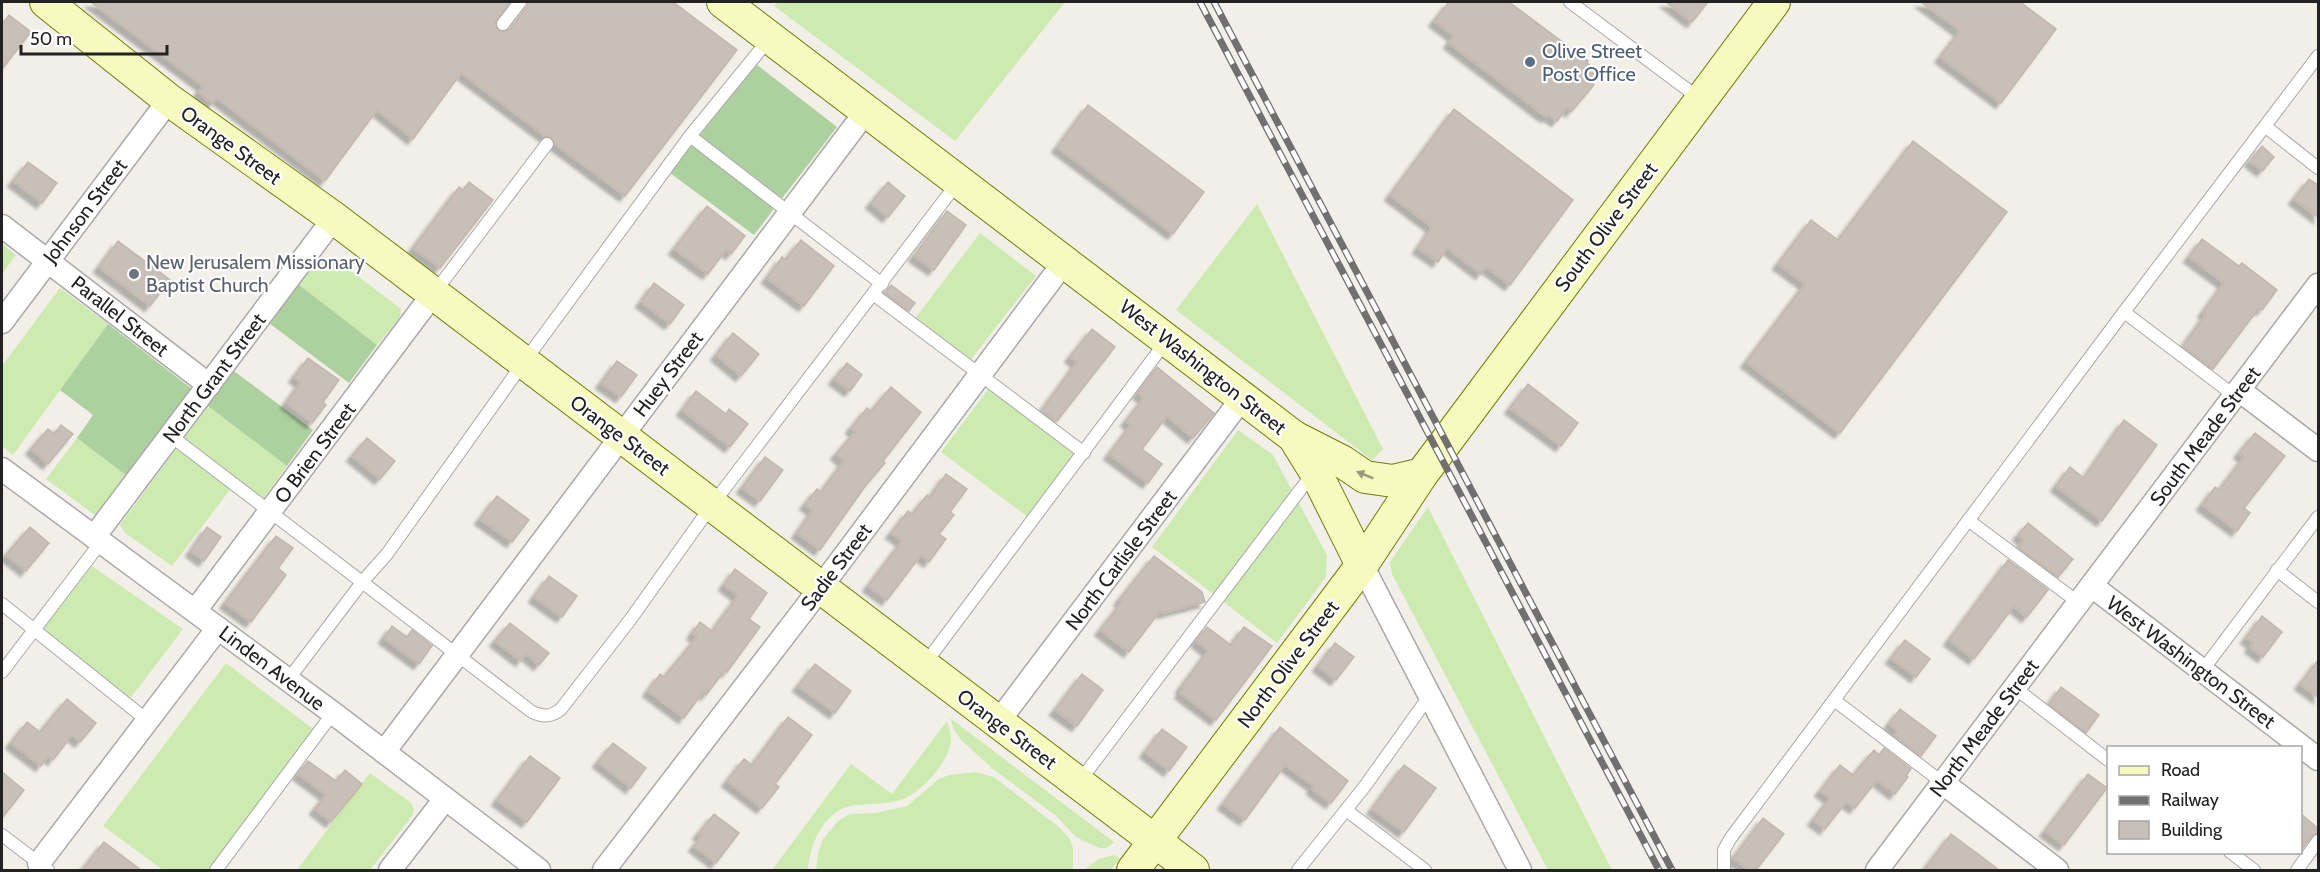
<svg xmlns="http://www.w3.org/2000/svg" width="2320" height="872" font-family="Cabin,sans-serif">
<style>
.grass{fill:#cdebb0}
.forest{fill:#add19e}
.building{fill:#c7bfb8;stroke:#c4b6ab;stroke-width:1.5;filter:url(#shadow)}
.lines{fill:none;stroke-linecap:round;stroke-linejoin:round}
.lane-casing{stroke:#a9a9a9;stroke-width:14}
.street-casing{stroke:#a9a9a9;stroke-width:25}
.secondary-casing{stroke:#707d05;stroke-width:34}
.lane{stroke:#fff;stroke-width:12}
.street{stroke:#fff;stroke-width:22}
.secondary{stroke:#f7fabf;stroke-width:32}
.rail-casing{stroke:#707070;stroke-width:7}
.rail{stroke:#fff;stroke-width:4.5;stroke-dasharray:14;stroke-linecap:butt}
.oneway{fill:#979978}
.service-dot{fill:#5c6f8a;stroke:#fff;stroke-width:2}
.worship-dot{fill:#6b7280;stroke:#fff;stroke-width:2}
.labels{text-anchor:middle;dominant-baseline:central;stroke-width:4.5;stroke-linejoin:round;paint-order:stroke}
.service-label{font-size:20px;fill:#4e5e75;stroke:#fff;text-anchor:start}
.street-label{font-size:20px;fill:#222;stroke:#fff}
.worship-label{font-size:20px;fill:#5b616d;stroke:#fff;text-anchor:start}
</style>
<defs>
<filter id="shadow"><feDropShadow dx="-5.5" dy="5.5" stdDeviation="1.5" flood-color="#0004"/></filter>
</defs>
<rect width="100%" height="100%" fill="#f2efe9"/>
<!-- grass -->
<g class="grass">
<polygon points="778,2 1065,2 955,141 774,6"/>
<polygon points="1257,204 1383,449 1372,460 1176,310"/>
<polygon points="980,233 1036,276 969,362 913,321"/>
<polygon points="2,244 16,255 2,274"/>
<polygon points="327,258 334,258 401,309 400,317 377,345 298,284 318,261"/>
<polygon points="60,288 108,324 13,455 2,446 2,366"/>
<polygon points="989,388 1076,455 1029,518 941,452"/>
<polygon points="208,406 287,466 262,500 236,482 172,566 125,533 120,525"/>
<polygon points="1238,430 1273,455 1327,555 1326,577 1277,643 1152,547"/>
<polygon points="77,438 127,476 96,516 46,479"/>
<polygon points="1428,507 1612,870 1548,870 1392,574 1390,562"/>
<polygon points="92,566 183,629 129,700 42,630"/>
<polygon points="226,663 316,731 212,870 163,870 103,826"/>
<polygon points="950,718 1114,842 1107,848 1099,848 1076,837 1055,815 993,769 962,741 954,730"/>
<path d="M947 721C949 727 951 733 951 739 950 761 922 792 903 799 885 805 875 803 857 805 825 807 810 843 808 870H772L851 764 892 794Z"/>
<polygon points="975,772 994,777 1060,828 1070,839 1073,848 1073,870 816,870 818,853 823,839 838,821 850,814 875,813 907,806 939,779 949,775"/>
<polygon points="370,773 411,803 414,809 412,816 370,870 297,870"/>
<polygon points="1114,855 1120,858 1111,870 1084,870 1099,859"/>
</g>
<!-- forest -->
<g class="forest">
<polygon points="756,64 837,127 754,235 670,173"/>
<polygon points="298,284 377,345 349,383 269,323"/>
<polygon points="108,324 192,389 127,476 77,438 93,415 60,390"/>
<polygon points="234,371 313,430 287,466 208,406"/>
</g>
<!-- building -->
<g class="building">
<polygon points="91,2 510,2 495,22 498,30 502,32 510,29 527,7 528,2 673,2 737,50 625,196 555,144 551,137 545,136 461,73 413,139 377,110 325,181 217,98 212,104 199,92 203,86"/>
<polygon points="1449,2 1509,2 1588,61 1587,63 1596,70 1588,81 1594,85 1571,112 1567,108 1557,121 1548,115 1546,117 1449,43 1454,36 1434,21"/>
<polygon points="1666,2 1708,2 1692,22"/>
<polygon points="1921,2 2020,2 2056,29 2001,103 1940,57 1960,31"/>
<polygon points="9,15 31,32 2,69 2,24"/>
<polygon points="1088,105 1204,192 1173,234 1057,147"/>
<polygon points="1454,109 1573,200 1510,285 1486,267 1481,274 1447,248 1438,262 1418,248 1432,227 1390,195"/>
<polygon points="1913,141 2007,212 1840,433 1746,362 1805,284 1778,264 1811,220 1838,240"/>
<polygon points="2262,146 2274,157 2262,171 2250,161"/>
<polygon points="28,162 57,183 42,203 13,181"/>
<polygon points="2309,179 2319,186 2319,218 2294,199"/>
<polygon points="469,182 493,200 440,268 413,248 459,187 463,190"/>
<polygon points="888,182 905,196 888,217 871,203"/>
<polygon points="707,206 745,236 731,254 726,250 708,274 674,249"/>
<polygon points="947,211 966,225 934,270 914,256"/>
<polygon points="2202,239 2239,266 2242,263 2277,290 2262,310 2259,308 2213,369 2183,346 2206,314 2203,312 2224,283 2189,257"/>
<polygon points="801,240 834,266 804,306 767,278 782,257 785,260"/>
<polygon points="118,241 170,280 150,306 99,267"/>
<polygon points="654,283 684,305 670,324 641,302"/>
<polygon points="891,285 915,303 909,311 885,293"/>
<polygon points="1092,329 1115,347 1057,421 1042,410 1077,362 1070,357"/>
<polygon points="733,333 759,354 741,376 716,355"/>
<polygon points="308,358 339,380 323,402 326,405 312,423 286,403 301,382 294,377"/>
<polygon points="617,361 637,375 621,397 601,383"/>
<polygon points="847,363 862,375 850,391 834,379"/>
<polygon points="1157,367 1214,413 1193,438 1167,416 1142,449 1162,464 1148,483 1109,454 1131,425 1126,421 1144,398 1138,393"/>
<polygon points="1528,384 1578,423 1561,446 1510,408"/>
<polygon points="891,387 921,412 883,461 885,463 866,485 820,550 797,533 813,510 805,504 817,489 821,492 844,461 836,454 855,432 851,428 867,408 871,411"/>
<polygon points="696,391 726,414 729,409 748,424 730,447 682,410"/>
<polygon points="2124,420 2157,445 2102,521 2056,486 2070,467 2084,478"/>
<polygon points="61,425 73,434 48,464 31,449 48,429 54,434"/>
<polygon points="2255,433 2285,456 2244,508 2250,513 2237,531 2202,505 2215,487 2219,490 2244,457 2239,453"/>
<polygon points="367,438 395,461 380,479 352,456"/>
<polygon points="765,457 783,470 760,501 742,488"/>
<polygon points="946,474 967,489 950,512 954,515 939,534 946,539 929,562 921,555 887,600 868,586 902,541 891,533 908,511 912,514 927,495 930,497"/>
<polygon points="497,496 529,520 512,542 480,519"/>
<polygon points="2028,523 2073,559 2058,577 2018,547 2024,540 2018,535"/>
<polygon points="30,527 49,543 26,571 6,555"/>
<polygon points="207,527 221,537 204,561 191,551"/>
<polygon points="276,536 293,548 278,568 286,575 251,622 225,603"/>
<polygon points="1154,556 1202,592 1205,602 1163,613 1160,611 1129,652 1100,630 1122,602 1119,600"/>
<polygon points="2008,560 2048,590 2027,617 2014,606 1974,659 1949,640"/>
<polygon points="735,569 767,593 749,619 760,627 727,672 725,670 706,695 703,692 684,718 648,691 660,674 664,677 697,637 692,634 700,622 712,631 738,596 724,585"/>
<polygon points="549,576 577,596 562,617 534,597"/>
<polygon points="2262,616 2282,632 2263,657 2250,647 2253,643 2246,638"/>
<polygon points="510,623 549,653 539,665 526,654 521,661 495,641"/>
<polygon points="392,626 407,637 412,630 432,646 419,664 384,638"/>
<polygon points="1207,627 1231,645 1244,627 1272,646 1216,720 1180,693 1183,689 1181,687 1208,651 1196,641"/>
<polygon points="1905,640 1930,659 1916,677 1891,658"/>
<polygon points="1335,643 1354,657 1336,680 1318,666"/>
<polygon points="2319,659 2319,698 2300,684"/>
<polygon points="815,664 851,691 835,713 798,686"/>
<polygon points="1082,674 1103,690 1077,726 1055,710"/>
<polygon points="2061,687 2099,715 2086,733 2049,704"/>
<polygon points="67,699 96,723 80,742 72,735 53,760 48,756 41,766 11,743 27,722 40,732"/>
<polygon points="1900,709 1936,736 1921,756 1894,735 1898,731 1889,724"/>
<polygon points="788,717 812,735 775,784 779,787 762,808 727,781 744,759 752,765"/>
<polygon points="1280,727 1348,781 1331,803 1312,789 1314,786 1285,765 1245,820 1223,804"/>
<polygon points="1162,729 1187,747 1169,771 1145,752"/>
<polygon points="613,743 646,768 631,788 598,762"/>
<polygon points="1884,748 1911,769 1906,776 1908,777 1895,794 1877,780 1855,808 1846,802 1825,829 1813,820 1830,798 1820,791 1840,765 1853,775 1874,750 1879,755"/>
<polygon points="530,756 560,778 527,822 497,800"/>
<polygon points="308,761 336,781 345,770 362,784 331,822 315,809 326,795 298,774"/>
<polygon points="1404,765 1436,788 1404,832 1372,809"/>
<polygon points="2,772 24,790 2,818"/>
<polygon points="2088,774 2107,788 2064,845 2045,831"/>
<polygon points="714,814 739,833 716,863 694,846 702,836 698,834"/>
<polygon points="2301,814 2319,829 2319,833 2312,836 2303,848 2301,846"/>
<polygon points="1763,818 1784,834 1756,870 1749,870 1733,858"/>
<polygon points="1951,834 1982,857 1999,870 1924,870"/>
<polygon points="104,842 141,870 82,870"/>
</g>
<g class="lines">
<!-- lane casing -->
<g class="lane-casing">
<g id="lane">
<polyline points="1570,2 1700,99"/>
<polyline points="503,24 520,2"/>
<polyline points="2266,127 2318,168"/>
<polyline points="690,136 882,284"/>
<polyline points="434,293 547,144"/>
<polyline points="873,294 1084,453"/>
<polyline points="2124,312 2235,396"/>
<path d="M171 436 532 712C544 717 551 717 561 709L630 620 712 505 958 182"/>
<polyline points="1968,520 2079,603"/>
<polyline points="2277,570 2318,602"/>
<polyline points="2,604 148,721"/>
<polyline points="924,665 1167,340"/>
<polyline points="2202,671 2318,517"/>
<polyline points="2,672 101,542"/>
<polyline points="288,680 363,581 387,554 524,362 690,136 770,38"/>
<polyline points="2015,688 2108,760"/>
<polyline points="1834,700 1943,783"/>
<polyline points="1079,782 1313,473"/>
<polyline points="1346,810 1425,870"/>
<polyline points="2,835 48,870"/>
<polyline points="2230,852 2254,870"/>
<polyline points="216,870 333,713"/>
<polyline points="1298,870 1365,786 1430,695"/>
<polyline points="1724,870 1724,850 1730,839 2124,312 2318,56"/>
<polyline points="2297,870 2318,841"/>
</g>
</g>
<!-- street casing -->
<g class="street-casing">
<g id="street">
<polyline points="2,226 209,385"/>
<polyline points="2,322 169,100"/>
<polyline points="2239,390 2318,450"/>
<polyline points="2,469 333,713 539,870"/>
<polyline points="94,537 334,218"/>
<polyline points="1362,565 1520,870"/>
<polyline points="2092,586 2318,759"/>
<polyline points="195,611 433,294"/>
<polyline points="998,722 1243,397"/>
<polyline points="384,752 867,110"/>
<polyline points="1943,783 2057,870"/>
<polyline points="39,863 218,628"/>
<polyline points="390,870 445,799"/>
<polyline points="604,870 803,611 1065,261"/>
<polyline points="1877,870 2318,285"/>
</g>
</g>
<!-- secondary casing -->
<g class="secondary-casing">
<g id="secondary">
<polyline points="46,2 169,100 334,218 1193,870"/>
<polyline points="723,2 1294,437 1315,471 1362,565"/>
<polyline points="1294,437 1343,462 1365,477 1393,481 1422,474"/>
<polyline points="1133,870 1362,565 1422,474 1774,2"/>
</g>
</g>
<!-- lane -->
<use href="#lane" class="lane"/>
<!-- street -->
<use href="#street" class="street"/>
<!-- secondary -->
<use href="#secondary" class="secondary"/>
<!-- rail casing -->
<g class="rail-casing">
<g id="rail">
<polyline points="1200,2 1659,870"/>
<polyline points="1214,2 1672,870"/>
</g>
</g>
<!-- rail -->
<use href="#rail" class="rail"/>
</g>
<!-- one-way arrows -->
<defs><path id="oneway-solid" d="M-6-.8H1V-3.2L6.5 0L1 3.2V.8H-6Z" transform="scale(1.5)"/></defs>
<use class="oneway" href="#oneway-solid" transform="translate(1365 475) rotate(-158)"/>
<!-- markers -->
<circle class="service-dot" cx="1530" cy="62" r="6"/>
<circle class="worship-dot" cx="134" cy="274" r="6"/>
<g class="labels">
<!-- service labels -->
<g class="service-label">
<text x="1542" y="51">Olive Street<tspan x="1542" dy="23">Post Office</tspan></text>
</g>
<!-- street labels -->
<g class="street-label">
<text transform="translate(231 145) rotate(36)">Orange Street</text>
<text transform="translate(85 211) rotate(-53)">Johnson Street</text>
<text transform="translate(1606 227) rotate(-53)">South Olive Street</text>
<text transform="translate(120 316) rotate(38)">Parallel Street</text>
<text transform="translate(1203 367) rotate(38)">West Washington Street</text>
<text transform="translate(668 374) rotate(-53)">Huey Street</text>
<text transform="translate(214 378) rotate(-53)">North Grant Street</text>
<text transform="translate(620 435) rotate(37)">Orange Street</text>
<text transform="translate(2205 436) rotate(-53)">South Meade Street</text>
<text transform="translate(315 453) rotate(-53)">O Brien Street</text>
<text transform="translate(1121 560) rotate(-53)">North Carlisle Street</text>
<text transform="translate(836 567) rotate(-53)">Sadie Street</text>
<text transform="translate(2191 662) rotate(37)">West Washington Street</text>
<text transform="translate(1288 664) rotate(-53)">North Olive Street</text>
<text transform="translate(272 668) rotate(37)">Linden Avenue</text>
<text transform="translate(1984 728) rotate(-53)">North Meade Street</text>
<text transform="translate(1007 729) rotate(37)">Orange Street</text>
</g>
<!-- worship labels -->
<g class="worship-label">
<text x="146" y="262">New Jerusalem Missionary<tspan x="146" dy="23">Baptist Church</tspan></text>
</g>
</g>
<!-- border -->
<rect width="2320" height="872" fill="none" stroke="#222222" stroke-width="6"/>
<!-- legend -->
<rect x="2107" y="746" width="195" height="108" fill="#ffffff" stroke="#a7a7a7" stroke-width="1.5"/>
<rect x="2119" y="766" width="30" height="9" fill="#f7fabf" stroke="#a7a7a7" stroke-width="1.5"/>
<text x="2161" y="776" font-size="18" fill="#222222">Road</text>
<rect x="2119" y="796" width="30" height="9" fill="#707070" stroke="#a7a7a7" stroke-width="1.5"/>
<text x="2161" y="806" font-size="18" fill="#222222">Railway</text>
<rect x="2119" y="821" width="30" height="18" fill="#c7bfb8" stroke="#a7a7a7" stroke-width="1.5"/>
<text x="2161" y="836" font-size="18" fill="#222222">Building</text>
<!-- scale -->
<path d="M21 45v9h146v-9" fill="none" stroke="#222222" stroke-width="3"/>
<text x="30" y="45" font-size="18" fill="#222222" stroke="#ffffff" stroke-width="4.5" paint-order="stroke">50 m</text>
</svg>
